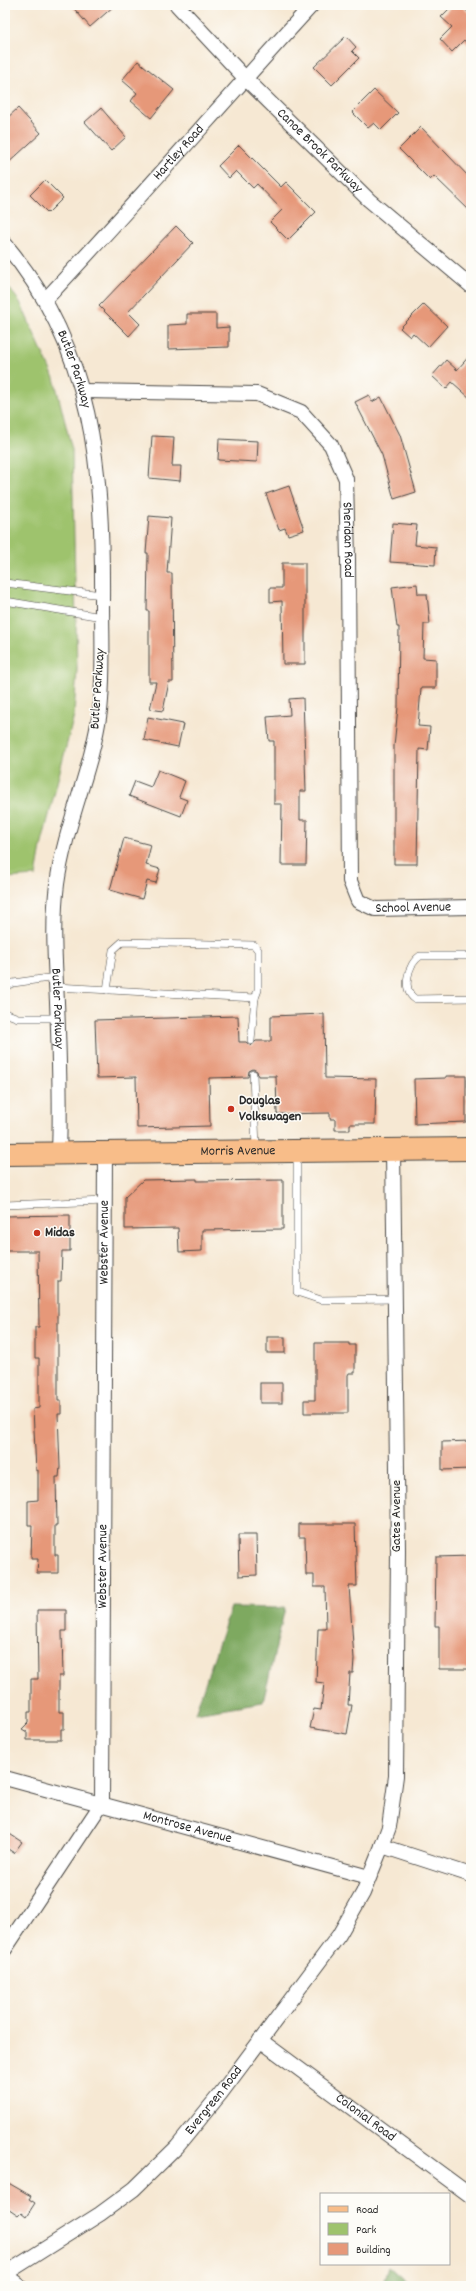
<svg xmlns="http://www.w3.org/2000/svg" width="476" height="2291" font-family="Dekko,sans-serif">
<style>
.green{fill:#9ec36d;stroke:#64774c}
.forest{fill:#7ea960;stroke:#546a46}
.building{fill:#e69879}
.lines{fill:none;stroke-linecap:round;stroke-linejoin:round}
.service-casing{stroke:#494744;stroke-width:8}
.minor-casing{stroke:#494744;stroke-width:16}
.primary-casing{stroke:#494744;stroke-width:24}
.service{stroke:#fff;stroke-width:7}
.minor{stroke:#fff;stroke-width:14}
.primary{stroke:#f8bd89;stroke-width:22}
.poi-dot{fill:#c8321e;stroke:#fdfcf7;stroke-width:1.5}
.labels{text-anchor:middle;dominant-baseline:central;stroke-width:3;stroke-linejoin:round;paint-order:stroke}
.street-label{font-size:14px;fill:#2b2b2b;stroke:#fdfcf7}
.poi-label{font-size:14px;font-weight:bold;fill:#2b2b2b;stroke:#fdfcf7;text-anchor:start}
</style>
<rect width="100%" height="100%" fill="#fdfcf7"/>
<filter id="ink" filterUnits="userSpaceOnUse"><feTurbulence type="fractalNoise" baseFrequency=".025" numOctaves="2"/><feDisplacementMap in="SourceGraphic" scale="8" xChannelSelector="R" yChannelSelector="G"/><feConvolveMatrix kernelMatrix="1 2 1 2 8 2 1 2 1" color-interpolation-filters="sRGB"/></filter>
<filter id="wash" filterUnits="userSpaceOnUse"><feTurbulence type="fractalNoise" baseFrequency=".012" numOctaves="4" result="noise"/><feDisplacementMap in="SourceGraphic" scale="16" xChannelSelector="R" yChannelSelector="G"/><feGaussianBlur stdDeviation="0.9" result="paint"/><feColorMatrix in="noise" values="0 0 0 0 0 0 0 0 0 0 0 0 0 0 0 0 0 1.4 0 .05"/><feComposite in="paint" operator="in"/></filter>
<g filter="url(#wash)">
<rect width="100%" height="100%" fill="#f6e8d3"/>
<!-- green -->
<polygon class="green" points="5,283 20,302 54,378 72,450 77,669 74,715 41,847 36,876 5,878"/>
<!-- forest -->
<g class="forest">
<polygon points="231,1607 285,1608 263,1702 195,1713"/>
<polygon points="388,2266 411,2286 382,2286"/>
</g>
<g id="blocks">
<!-- building -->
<g class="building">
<polygon points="71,5 115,5 90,27"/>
<polygon points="453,5 461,5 471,15 471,48 464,40 452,52 440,39 452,27 441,17"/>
<polygon points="346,36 356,47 352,51 359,58 332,85 314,67"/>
<polygon points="138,61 174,90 151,118 131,101 137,93 122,80"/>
<polygon points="374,90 398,113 381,130 374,123 368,128 352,112"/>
<polygon points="18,108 41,133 5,166 5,120"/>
<polygon points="101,108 126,137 111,151 85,122"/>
<polygon points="421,127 471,179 471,212 434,176 430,180 399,149"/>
<polygon points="239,145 281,187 286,182 316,212 288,240 270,222 282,210 257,184 253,188 236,171 229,178 218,166"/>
<polygon points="45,180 63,198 48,213 30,195"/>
<polygon points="176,226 193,243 128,312 140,324 129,336 99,306"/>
<polygon points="424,304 447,326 428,347 413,333 410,337 400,328"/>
<polygon points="187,314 216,314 216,328 229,327 229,347 168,349 168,325 187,324"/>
<polygon points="471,354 471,399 452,382 446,389 432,376 446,360 457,370"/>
<polygon points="369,395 372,402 381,397 400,435 416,492 394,499 382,455 355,402"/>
<polygon points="152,436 174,437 172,466 181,466 180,481 149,478"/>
<polygon points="219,439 258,441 257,462 218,460"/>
<polygon points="289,486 304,530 288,535 285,528 279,530 266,494"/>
<polygon points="149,516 171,518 167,573 172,573 173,682 169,682 163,711 150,709 156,682 149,682 149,611 147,611 148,553 146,553"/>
<polygon points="393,523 417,525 415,545 436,547 435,565 390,562"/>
<polygon points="282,563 305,563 305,664 283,664 282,601 270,602 270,588 282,588"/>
<polygon points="417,584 418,594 427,594 430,624 424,624 423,658 436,659 436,688 421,688 418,726 430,727 428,750 419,749 417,864 394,864 394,746 398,707 399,627 397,627 392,587"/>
<polygon points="303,698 306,791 300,791 300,820 307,820 306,865 281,865 282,804 274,804 274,741 269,741 267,717 290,715 289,699"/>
<polygon points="148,717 183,724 178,747 144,740"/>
<polygon points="158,770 185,781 179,797 187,800 181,816 129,796 135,781 151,787"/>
<polygon points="124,838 151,845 146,865 160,869 156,883 147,881 142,899 110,890"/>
<polygon points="324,1014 325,1078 376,1079 375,1124 350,1124 350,1130 335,1130 335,1119 330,1119 330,1113 277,1114 276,1076 258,1076 257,1071 253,1069 249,1071 248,1077 209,1078 210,1126 137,1128 136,1077 97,1078 95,1020 238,1016 239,1042 246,1042 251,1046 256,1041 271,1041 271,1016"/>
<polygon points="446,1076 466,1076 466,1122 415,1124 414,1079 446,1078"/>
<polygon points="197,1179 197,1181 283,1180 283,1229 202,1230 202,1251 179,1252 178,1228 125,1229 125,1197 143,1180"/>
<polygon points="70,1215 70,1251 62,1251 61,1281 58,1281 58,1400 61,1400 61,1414 58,1414 60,1467 59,1477 56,1477 57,1525 55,1525 55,1555 58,1555 58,1573 37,1573 38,1559 31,1559 32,1525 28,1525 28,1501 38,1500 38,1470 36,1471 33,1409 39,1408 39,1358 35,1358 35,1327 39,1327 38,1251 5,1251 5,1216"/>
<rect x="267" y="1337" width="18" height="16"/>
<polygon points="315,1343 349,1343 349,1345 355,1345 355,1373 349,1373 348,1375 348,1413 304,1413 304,1400 315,1400"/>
<rect x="260" y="1383" width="22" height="20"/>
<polygon points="471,1441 471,1469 442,1470 442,1442"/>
<polygon points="299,1524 355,1524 357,1586 349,1586 354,1659 353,1673 350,1673 348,1705 352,1705 347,1734 310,1728 314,1709 321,1710 324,1683 316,1682 318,1629 326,1629 325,1587 314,1587 314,1575 306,1575 305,1537 299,1537"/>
<polygon points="238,1535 256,1535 257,1575 239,1576"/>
<polygon points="471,1556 471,1669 439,1669 439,1626 435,1626 436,1557"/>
<polygon points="37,1610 66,1610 66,1631 62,1631 63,1676 59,1676 59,1712 64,1712 64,1729 61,1729 61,1740 27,1740 27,1732 22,1729 28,1723 28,1712 31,1712 31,1679 38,1679"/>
<polygon points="5,1831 22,1842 14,1853 5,1847"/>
<polygon points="5,2181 31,2196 29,2199 35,2203 26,2217 21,2213 18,2216 5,2207"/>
</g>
</g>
</g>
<g filter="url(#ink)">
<use href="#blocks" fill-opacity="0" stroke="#494744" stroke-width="1"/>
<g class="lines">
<!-- service casing -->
<g class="service-casing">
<g id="service">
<polyline points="5,583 102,595"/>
<polyline points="5,601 102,617"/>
<path d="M471 956H420C408 964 401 990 415 999L471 998"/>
<polyline points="5,987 13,983 56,977"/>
<polyline points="56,987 255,998"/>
<polyline points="107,990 113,950 122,942 254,945 258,950 258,990 255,998 251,1041"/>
<polyline points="5,1013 18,1018 58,1018"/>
<polyline points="253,1074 256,1148"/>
<polyline points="297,1152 297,1292 321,1300 396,1299"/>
<polyline points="5,1205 105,1201"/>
</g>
</g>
<!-- minor casing -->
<g class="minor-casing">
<g id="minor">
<path id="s1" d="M177 5 245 78 369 200 471 286"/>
<path id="s2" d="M5 244C94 349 103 470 102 603 102 638 104 676 100 711 92 770 65 825 57 884 52 923 55 963 57 1002 59 1052 61 1102 59 1152"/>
<path id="s3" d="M45 300C136 203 222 103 312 5"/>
<path id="s4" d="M83 391 257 394 301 412 331 445 346 479 348 559 350 881 358 901 375 909 471 907"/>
<path id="s5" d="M5 1778 369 1877"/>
<polyline points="382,1846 471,1875"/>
<path id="s6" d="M5 1949 102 1803 105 1153"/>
<path id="s7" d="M260 2040 471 2196"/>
<path id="s8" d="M5 2274 100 2214 134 2189 177 2147 221 2093 339 1935 363 1893 382 1846 389 1827 396 1776 398 1550 393 1150"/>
<polyline points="5,2275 20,2286"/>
</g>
</g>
<!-- primary casing -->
<g class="primary-casing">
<g id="primary">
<path id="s9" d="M5 1154 471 1149"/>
</g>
</g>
<!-- service -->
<use href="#service" class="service"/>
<!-- minor -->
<use href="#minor" class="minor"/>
<!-- primary -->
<use href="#primary" class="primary"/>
</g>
</g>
<!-- markers -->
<g class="poi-dot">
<circle cx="231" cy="1109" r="4"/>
<circle cx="37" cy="1233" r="4"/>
</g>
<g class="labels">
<!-- street labels -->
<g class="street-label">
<text stroke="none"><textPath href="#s1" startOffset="204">Canoe Brook Parkway</textPath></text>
<text stroke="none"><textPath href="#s3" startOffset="199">Hartley Road</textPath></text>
<text stroke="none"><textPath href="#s2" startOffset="144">Butler Parkway</textPath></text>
<text stroke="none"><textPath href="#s4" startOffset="364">Sheridan Road</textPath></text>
<text transform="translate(98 689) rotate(-86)">Butler Parkway</text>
<text stroke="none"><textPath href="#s4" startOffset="784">School Avenue</textPath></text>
<text stroke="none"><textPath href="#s2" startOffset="792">Butler Parkway</textPath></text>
<text stroke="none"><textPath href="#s9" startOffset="233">Morris Avenue</textPath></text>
<text stroke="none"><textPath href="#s6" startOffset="736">Webster Avenue</textPath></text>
<text transform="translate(397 1516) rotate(-90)">Gates Avenue</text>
<text stroke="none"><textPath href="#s6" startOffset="412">Webster Avenue</textPath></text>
<text stroke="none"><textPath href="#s5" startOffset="189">Montrose Avenue</textPath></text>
<text stroke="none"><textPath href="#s8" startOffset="274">Evergreen Road</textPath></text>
<text stroke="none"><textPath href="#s7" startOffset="131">Colonial Road</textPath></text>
</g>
<!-- poi labels -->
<g class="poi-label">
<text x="239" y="1101">Douglas<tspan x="239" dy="16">Volkswagen</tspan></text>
<text x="45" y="1233">Midas</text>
</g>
</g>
<!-- margin -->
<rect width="476" height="2291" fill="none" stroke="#fdfcf7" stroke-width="20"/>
<!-- legend -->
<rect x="320" y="2193" width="130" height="72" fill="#fdfcf7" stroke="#a9a8a5"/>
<rect x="328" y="2206" width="20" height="6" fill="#f8bd89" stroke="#a9a8a5"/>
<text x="356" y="2213" font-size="12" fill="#2b2b2b">Road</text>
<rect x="328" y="2223" width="20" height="12" fill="#9ec36d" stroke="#a9a8a5"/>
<text x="356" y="2233" font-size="12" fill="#2b2b2b">Park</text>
<rect x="328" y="2243" width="20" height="12" fill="#e69879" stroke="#a9a8a5"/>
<text x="356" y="2253" font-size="12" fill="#2b2b2b">Building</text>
</svg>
